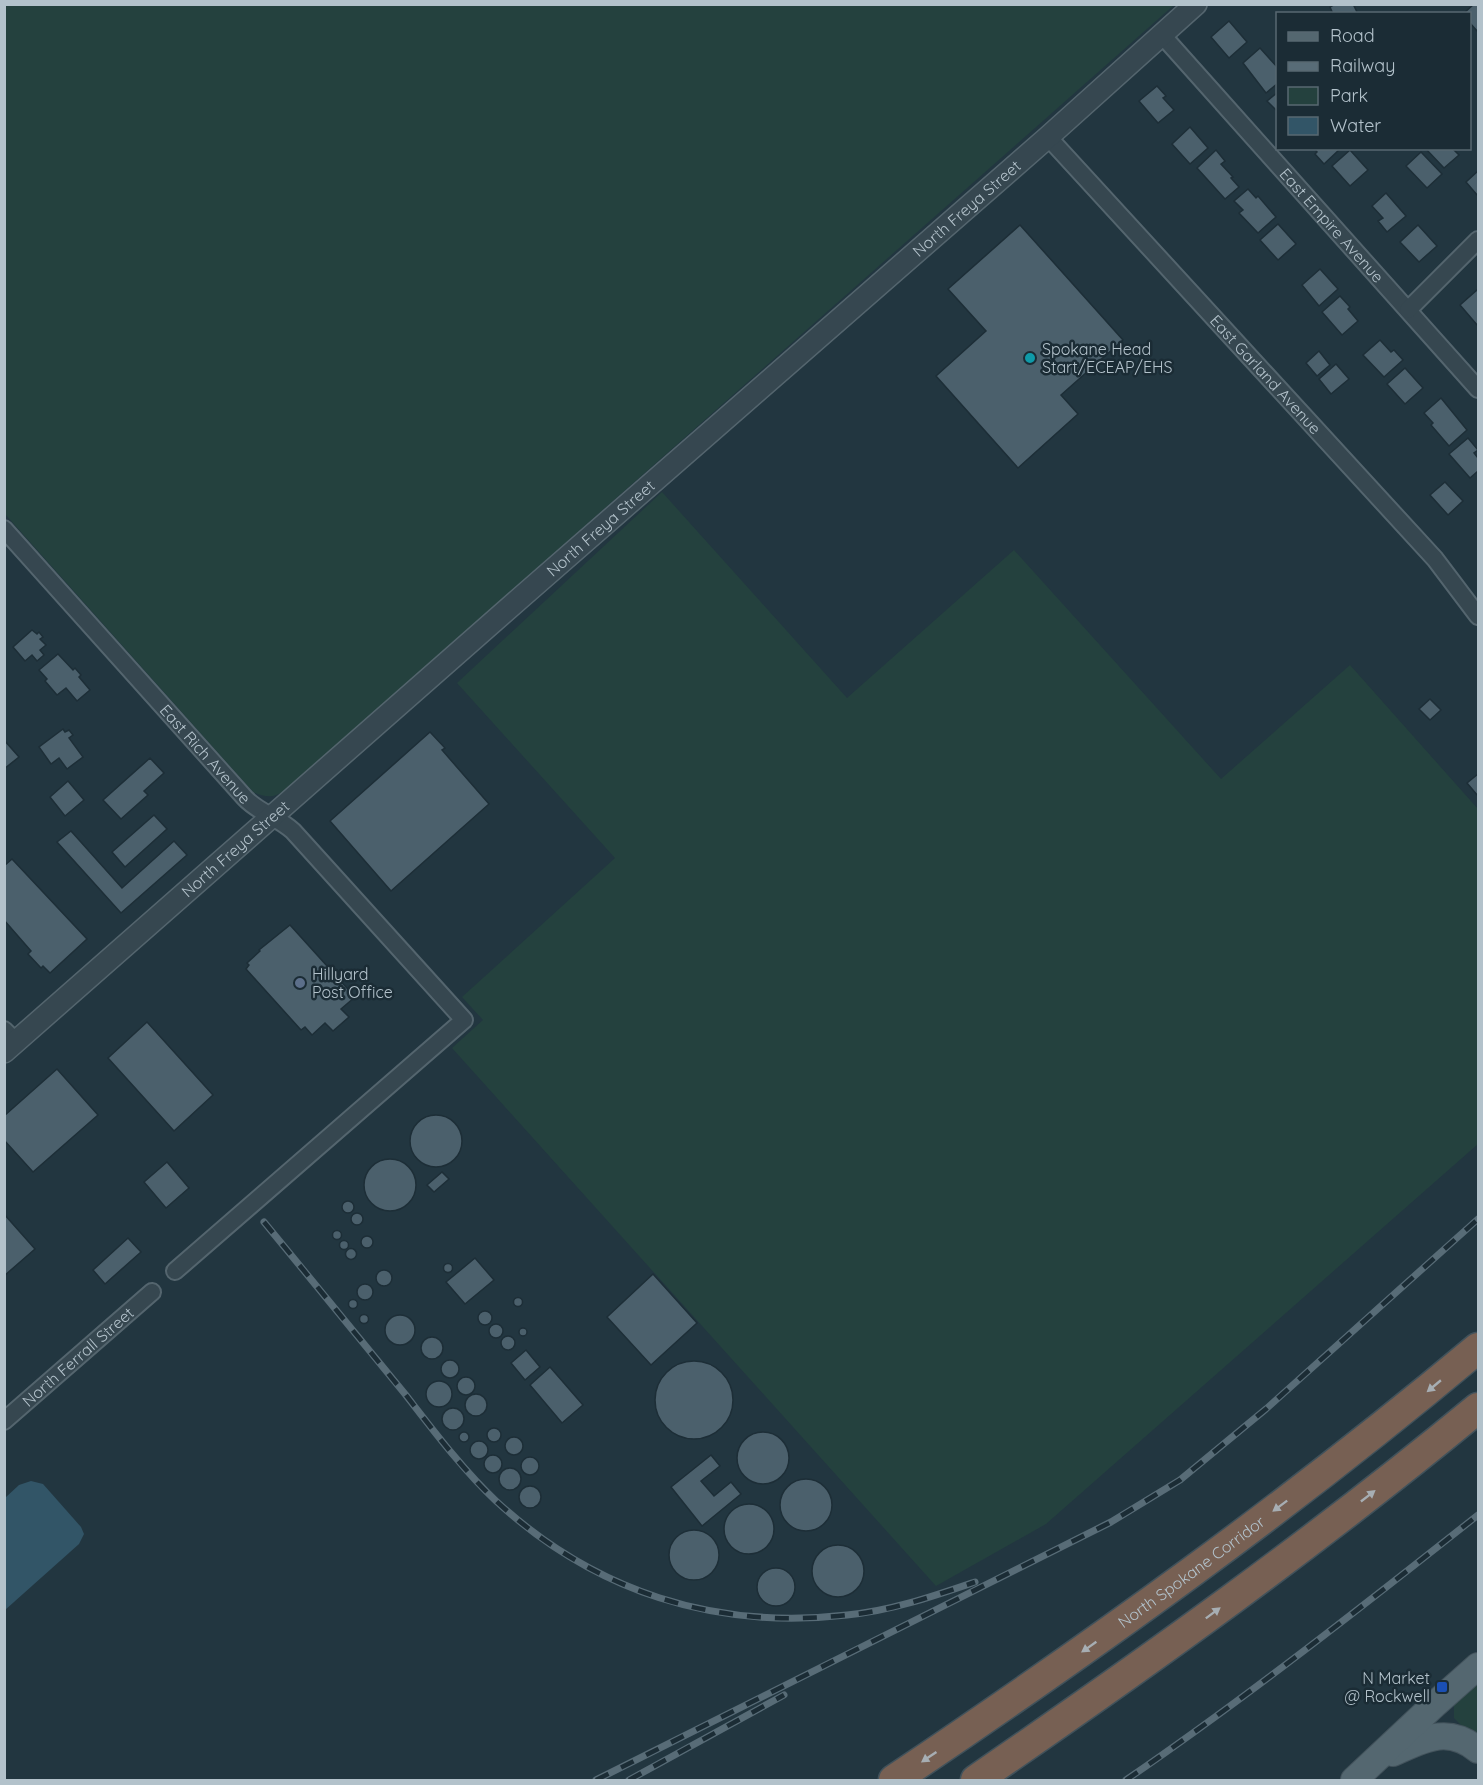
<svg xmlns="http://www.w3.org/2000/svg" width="1483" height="1785" font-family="Quicksand,sans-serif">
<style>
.green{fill:#24413e}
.water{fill:#325567}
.building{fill:#4b606c;stroke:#1d2e37;stroke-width:1.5}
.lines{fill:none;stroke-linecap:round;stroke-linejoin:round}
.minor-casing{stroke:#54656e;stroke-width:20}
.tertiary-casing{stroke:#54656e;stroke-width:24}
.primary-casing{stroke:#43535c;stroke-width:28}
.motorway-casing{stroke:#41525b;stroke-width:33}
.minor{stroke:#364750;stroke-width:16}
.tertiary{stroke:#364750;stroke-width:21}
.primary{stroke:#546770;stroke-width:26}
.motorway{stroke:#776053;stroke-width:30}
.rail-casing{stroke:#586c77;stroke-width:7}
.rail{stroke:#1b2c35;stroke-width:4.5;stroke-dasharray:14;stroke-linecap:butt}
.oneway{fill:#a7aeb3}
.culture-dot{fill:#0f9aa8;stroke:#1b2c35;stroke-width:2}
.service-dot{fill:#5c6f8a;stroke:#1b2c35;stroke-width:2}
.transit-dot{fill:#1a4fb4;stroke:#1b2c35;stroke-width:2}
.labels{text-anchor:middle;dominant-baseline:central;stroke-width:5;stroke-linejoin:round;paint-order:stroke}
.street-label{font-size:16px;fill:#b3c2cb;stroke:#1b2c35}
.poi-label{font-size:16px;fill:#b3c2cb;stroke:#1b2c35;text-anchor:start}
</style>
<rect width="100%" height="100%" fill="#223640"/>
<!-- green -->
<g class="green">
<path d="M4 5 5 4 1174 5 286 790C273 798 267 798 253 792L5 514Z"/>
<polygon points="662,492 847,698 1014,550 1221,779 1350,665 1478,809 1478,1144 1046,1524 936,1586 452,1048 483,1020 462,997 615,858 457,683"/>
<polygon points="1478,1683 1478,1742 1454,1718 1454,1705"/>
</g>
<!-- water -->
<polygon class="water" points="31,1481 43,1484 81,1527 84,1534 79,1544 5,1610 5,1498 19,1485"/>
<!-- building -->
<g class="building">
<polygon points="1335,4 1353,4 1358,14 1333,14 1330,7"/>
<polygon points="1474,4 1478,4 1478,32 1470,23 1470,14 1463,14"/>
<polygon points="1229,21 1247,42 1229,58 1211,37"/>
<polygon points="1260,48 1278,68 1278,83 1266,93 1243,63"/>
<polygon points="1157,86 1166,96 1163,98 1174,110 1158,123 1139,101"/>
<polygon points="1278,92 1278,112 1267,101"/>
<polygon points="1190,127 1208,148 1190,164 1172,144"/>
<polygon points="1314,148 1341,148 1324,164 1315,154 1317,152"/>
<polygon points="1452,148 1459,155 1444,168 1426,149"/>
<polygon points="1216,150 1225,161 1221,164 1233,177 1231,178 1239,187 1225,199 1197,168"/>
<polygon points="1350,150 1368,170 1350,186 1332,166"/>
<polygon points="1421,152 1442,174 1427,188 1406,166"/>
<polygon points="1478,171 1478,196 1466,182"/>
<polygon points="1248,189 1256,198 1258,196 1276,217 1258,233 1239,213 1243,210 1234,201"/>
<polygon points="1386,193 1406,216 1387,232 1378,221 1383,218 1372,206"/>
<polygon points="1278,224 1296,244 1278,260 1260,240"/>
<polygon points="1020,225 1123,340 1061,395 1078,414 1018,468 936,376 986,331 948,289"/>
<polygon points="1418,225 1437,246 1419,262 1400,242"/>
<polygon points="1320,269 1338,289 1319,306 1302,285"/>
<polygon points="1477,290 1478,292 1478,326 1460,305"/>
<polygon points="1340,296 1350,307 1348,309 1358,321 1342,335 1322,312"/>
<polygon points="1380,340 1391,352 1394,350 1403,360 1384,377 1363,355"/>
<polygon points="1319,351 1330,365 1317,376 1306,363"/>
<polygon points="1336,364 1349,379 1331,394 1319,379"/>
<polygon points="1405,368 1423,388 1405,404 1387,384"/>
<polygon points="1441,398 1467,430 1449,446 1431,425 1433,423 1424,413"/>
<polygon points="1468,438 1478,450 1474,453 1478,458 1478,471 1470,478 1449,454"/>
<polygon points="1445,482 1463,501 1448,515 1430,495"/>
<polygon points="32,630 37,634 39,632 43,637 40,639 46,645 40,650 44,655 37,661 32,655 25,661 13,647"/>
<polygon points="58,654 73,670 75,668 81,675 79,677 90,690 77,701 66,688 57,695 45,681 47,679 39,670"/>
<polygon points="1430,699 1441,710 1430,720 1419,709"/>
<polygon points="63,729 65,732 69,730 73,735 69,738 83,757 67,769 59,758 51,764 39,747"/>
<polygon points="430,732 445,748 442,750 489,804 391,891 330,821"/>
<polygon points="4,740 19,757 4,769"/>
<polygon points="150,758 164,773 144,791 148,795 121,819 103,800"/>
<polygon points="1478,774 1478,796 1467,783"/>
<polygon points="68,781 84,800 65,816 50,797"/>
<polygon points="154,815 167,829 125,867 112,852"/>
<polygon points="71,831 122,888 174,841 187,855 121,913 57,842"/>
<polygon points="12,859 87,939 50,973 43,966 41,968 28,954 31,951 4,920 4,866"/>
<polygon points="290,925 355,997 341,1009 349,1017 333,1031 325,1023 312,1035 305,1027 301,1030 246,969 249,965 247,963 260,951 259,950"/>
<polygon points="147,1022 213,1095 174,1131 108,1058"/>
<polygon points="57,1069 98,1115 33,1172 4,1140 4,1116"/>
<circle cx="436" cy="1141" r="26"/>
<circle cx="390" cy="1185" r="26"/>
<polygon points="167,1162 189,1188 166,1208 144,1182"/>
<polygon points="442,1172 449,1179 434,1192 427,1185"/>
<circle cx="348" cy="1207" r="6"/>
<circle cx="357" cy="1219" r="6"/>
<polygon points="4,1214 35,1249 4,1276"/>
<circle cx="337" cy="1235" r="4.5"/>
<circle cx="367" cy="1242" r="6"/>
<polygon points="128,1238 141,1252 105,1284 93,1270"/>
<circle cx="344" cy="1245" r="4.5"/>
<circle cx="351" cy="1254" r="5.5"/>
<polygon points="475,1258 494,1280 465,1304 446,1282"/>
<circle cx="448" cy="1268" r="4.5"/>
<circle cx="384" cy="1278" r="8"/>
<polygon points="653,1274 697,1323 651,1365 607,1317"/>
<circle cx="365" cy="1292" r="8"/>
<circle cx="518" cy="1302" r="4.5"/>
<circle cx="353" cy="1304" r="4.5"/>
<circle cx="485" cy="1318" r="7"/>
<circle cx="364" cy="1319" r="4.5"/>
<circle cx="400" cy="1330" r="15"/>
<circle cx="496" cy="1331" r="7"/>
<circle cx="523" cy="1332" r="4"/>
<circle cx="508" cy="1343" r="7"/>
<circle cx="432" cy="1348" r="11"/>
<polygon points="526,1350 540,1367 525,1380 511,1363"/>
<circle cx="450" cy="1369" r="9"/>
<circle cx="694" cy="1400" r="39"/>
<polygon points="550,1367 583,1405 562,1423 530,1385"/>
<circle cx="466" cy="1386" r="9"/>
<circle cx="439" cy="1394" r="13"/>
<circle cx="476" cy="1405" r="11"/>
<circle cx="453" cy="1419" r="11"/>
<circle cx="494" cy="1435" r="7"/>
<circle cx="763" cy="1458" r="26"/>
<circle cx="464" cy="1437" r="5"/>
<circle cx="514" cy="1446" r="9"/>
<circle cx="479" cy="1450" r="9"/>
<polygon points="711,1455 720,1466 701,1481 714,1496 731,1482 741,1494 702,1526 671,1487"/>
<circle cx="493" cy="1464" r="9"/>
<circle cx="530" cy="1466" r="9"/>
<circle cx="510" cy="1479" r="11"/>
<circle cx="806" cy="1505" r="26"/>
<circle cx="530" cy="1497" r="11"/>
<circle cx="749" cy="1529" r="25"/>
<circle cx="694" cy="1555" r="25"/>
<circle cx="838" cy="1571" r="26"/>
<circle cx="776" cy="1587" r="19"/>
</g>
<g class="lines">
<!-- minor casing -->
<g class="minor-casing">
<g id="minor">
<path id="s1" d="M1162 35 1478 389"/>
<path id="s2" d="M1048 137 1435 559 1478 616"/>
<polyline points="1408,310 1478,240"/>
<path id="s3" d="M4 529 245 798C259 813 278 817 293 831L464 1020 175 1271"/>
<polyline points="4,1030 16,1042"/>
<path id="s4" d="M4 1421 152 1292"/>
</g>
</g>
<!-- tertiary casing -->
<g class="tertiary-casing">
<g id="tertiary">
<path id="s5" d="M4 1052 518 600 1048 137 1196 4"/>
</g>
</g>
<!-- primary casing -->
<g class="primary-casing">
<g id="primary">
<path d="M1393 1753C1424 1739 1448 1725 1478 1750"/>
<polyline points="1354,1780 1434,1705 1478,1666"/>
</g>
</g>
<!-- motorway casing -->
<g class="motorway-casing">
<g id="motorway">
<path id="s6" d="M894 1780C1095 1645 1292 1504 1478 1348"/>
<path d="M976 1780C1148 1662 1317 1541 1478 1408"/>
</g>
</g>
<!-- minor -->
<use href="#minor" class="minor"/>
<!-- tertiary -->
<use href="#tertiary" class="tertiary"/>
<!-- primary -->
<use href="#primary" class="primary"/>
<!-- motorway -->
<use href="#motorway" class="motorway"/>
<!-- rail casing -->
<g class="rail-casing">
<g id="rail">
<path d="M264 1222C311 1279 358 1337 405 1394 433 1430 463 1470 496 1501 595 1592 715 1630 847 1615 891 1611 934 1596 975 1582"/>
<polyline points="596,1780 1111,1522 1180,1480 1266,1409 1478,1219"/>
<polyline points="629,1780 784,1695"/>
<path d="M1126 1780C1247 1697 1363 1606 1478 1515"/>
</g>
</g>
<!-- rail -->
<use href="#rail" class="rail"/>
</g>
<!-- one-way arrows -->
<defs><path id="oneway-solid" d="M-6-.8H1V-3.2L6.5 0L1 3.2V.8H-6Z" transform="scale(1.5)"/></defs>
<g class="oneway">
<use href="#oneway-solid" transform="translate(1434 1386) rotate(140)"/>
<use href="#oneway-solid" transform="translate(1368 1496) rotate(-38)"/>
<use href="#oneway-solid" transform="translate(1280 1506) rotate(143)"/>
<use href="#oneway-solid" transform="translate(1213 1613) rotate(-37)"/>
<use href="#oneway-solid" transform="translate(1089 1647) rotate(145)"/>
<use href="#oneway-solid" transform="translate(929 1757) rotate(146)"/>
</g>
<!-- markers -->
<circle class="culture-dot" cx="1030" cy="358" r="6"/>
<circle class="service-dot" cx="300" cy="983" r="6"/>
<rect class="transit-dot" x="1436" y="1681" width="12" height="12" rx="3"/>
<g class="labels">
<!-- street labels -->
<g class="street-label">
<text stroke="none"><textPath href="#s5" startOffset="1280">North Freya Street</textPath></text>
<text stroke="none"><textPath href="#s1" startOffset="255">East Empire Avenue</textPath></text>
<text stroke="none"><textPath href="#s2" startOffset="322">East Garland Avenue</textPath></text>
<text stroke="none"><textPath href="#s5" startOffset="794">North Freya Street</textPath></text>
<text stroke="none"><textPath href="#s3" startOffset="302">East Rich Avenue</textPath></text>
<text stroke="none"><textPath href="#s5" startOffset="308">North Freya Street</textPath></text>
<text stroke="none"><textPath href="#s4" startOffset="98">North Ferrall Street</textPath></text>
<text stroke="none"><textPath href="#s6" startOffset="363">North Spokane Corridor</textPath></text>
</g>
<!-- poi labels -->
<g class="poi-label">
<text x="1042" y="349">Spokane Head<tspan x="1042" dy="18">Start/ECEAP/EHS</tspan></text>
<text x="312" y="974">Hillyard<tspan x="312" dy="18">Post Office</tspan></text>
<text x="1430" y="1678" text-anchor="end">N Market<tspan x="1430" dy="18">@ Rockwell</tspan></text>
</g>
</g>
<!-- border -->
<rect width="1483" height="1785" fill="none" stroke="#b3c2cb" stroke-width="12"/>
<!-- legend -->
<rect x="1276" y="12" width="195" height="138" fill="#1b2c35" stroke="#586871" stroke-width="1.5"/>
<rect x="1288" y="32" width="30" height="9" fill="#546770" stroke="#586871" stroke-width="1.5"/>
<text x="1330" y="42" font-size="18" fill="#b3c2cb">Road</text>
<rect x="1288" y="62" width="30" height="9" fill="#586c77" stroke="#586871" stroke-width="1.5"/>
<text x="1330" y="72" font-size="18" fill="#b3c2cb">Railway</text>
<rect x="1288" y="87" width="30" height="18" fill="#24413e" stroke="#586871" stroke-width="1.5"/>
<text x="1330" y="102" font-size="18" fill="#b3c2cb">Park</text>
<rect x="1288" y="117" width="30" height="18" fill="#325567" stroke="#586871" stroke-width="1.5"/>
<text x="1330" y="132" font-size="18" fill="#b3c2cb">Water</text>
</svg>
